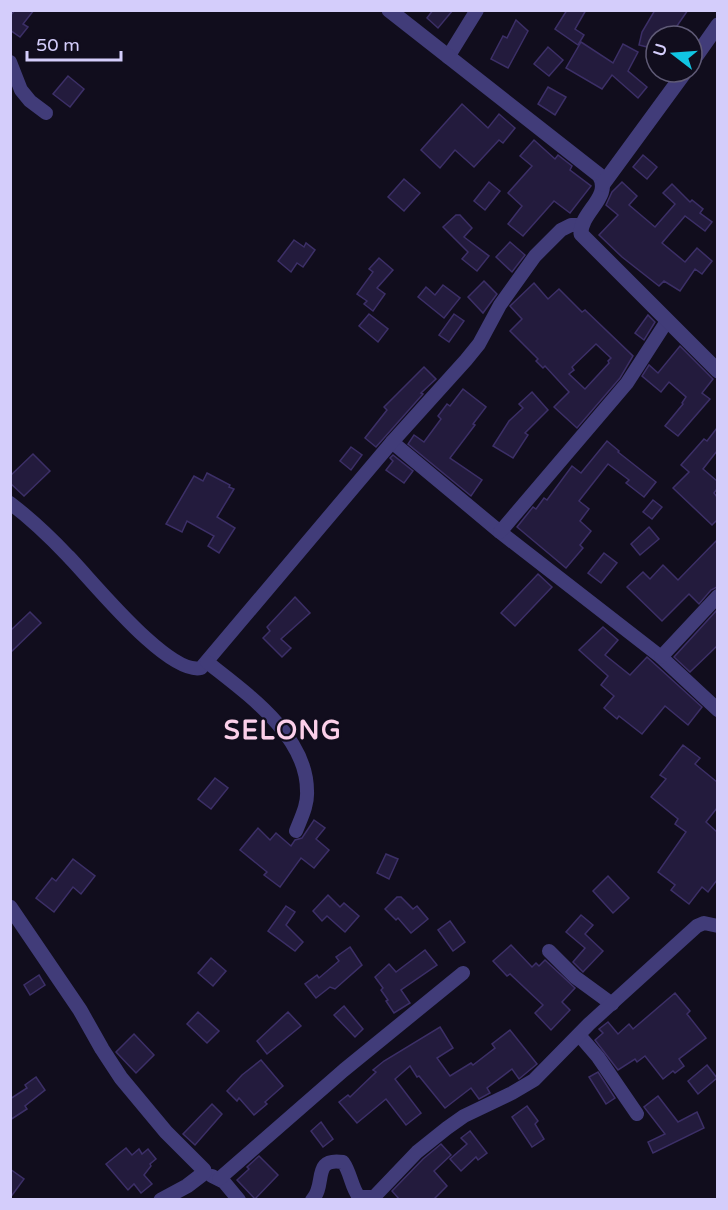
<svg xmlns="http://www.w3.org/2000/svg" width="728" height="1210" font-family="'Varela Round',sans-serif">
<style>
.building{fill:#231b3d;stroke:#3c2f67;stroke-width:1.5;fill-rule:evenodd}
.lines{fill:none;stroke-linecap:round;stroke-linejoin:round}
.minor{stroke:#413c79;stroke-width:14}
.tertiary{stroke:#413c79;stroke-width:15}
.labels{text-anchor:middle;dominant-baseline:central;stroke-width:4.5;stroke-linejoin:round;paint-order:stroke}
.district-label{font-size:26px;font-weight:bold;letter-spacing:1.5px;fill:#fbcfe9;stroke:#110d1d}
</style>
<rect width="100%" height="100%" fill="#110d1d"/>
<!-- building -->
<g class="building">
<polygon points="15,10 34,10 23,24 28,27 20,37 10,30 10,16"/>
<polygon points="433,10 453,10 438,28 427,18"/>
<polygon points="567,10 586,10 575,29 584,35 578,45 555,29"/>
<polygon points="655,10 688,10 670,36 654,36 651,48 639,45 642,32"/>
<polygon points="516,20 528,31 508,68 491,59 503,36 507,38"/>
<polygon points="581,42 613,63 623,44 638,52 628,71 647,87 638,98 612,75 602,89 566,68"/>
<polygon points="548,47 563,60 549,76 534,64"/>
<polygon points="68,76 84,89 70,107 53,94"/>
<polygon points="548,87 566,97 555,115 538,104"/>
<polygon points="462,104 488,128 499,114 515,128 503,143 499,140 474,167 455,150 440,168 421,150"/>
<polygon points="534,140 555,159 558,155 572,166 570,170 591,186 570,213 554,201 523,236 508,224 522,206 508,193 532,166 520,156"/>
<polygon points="643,155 657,167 647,179 633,167"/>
<polygon points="404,179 420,193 404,211 388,197"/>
<polygon points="489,182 500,191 485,210 474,201"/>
<polygon points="622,182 637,196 629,205 655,227 675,204 663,193 672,184 690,202 692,200 703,209 700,213 712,222 705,231 685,216 662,243 685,262 697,248 712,261 702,274 695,269 680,291 664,281 659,286 622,257 599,235 618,215 606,205 612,192"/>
<polygon points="456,215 460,215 472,228 464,237 489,256 477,271 462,259 468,252 443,227"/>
<polygon points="294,240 304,247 306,243 315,250 303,267 297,263 291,272 278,261"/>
<polygon points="510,242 525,255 512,272 496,257"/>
<polygon points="379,258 393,270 377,288 385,294 373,311 364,304 367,301 357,294 373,272 369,269"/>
<polygon points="484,281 497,294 483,313 468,297"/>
<path d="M534 283 548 299 559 289 582 312 585 310 633 356 620 378 577 428 554 407 569 392 545 366 543 368 536 361 538 359 510 331 522 319 510 306ZM596 344 611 358 608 361 609 363 585 389 569 374 574 370 572 367Z"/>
<polygon points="443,285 460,298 444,318 418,297 426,287 435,295"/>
<polygon points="369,314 388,329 378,342 359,326"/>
<polygon points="454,314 464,321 449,342 439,335"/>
<polygon points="648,315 655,322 644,340 635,333"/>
<polygon points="680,346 713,379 702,393 710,399 678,436 665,426 683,404 682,403 686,397 669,382 661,392 642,376 649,365 658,373"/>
<polygon points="424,367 436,379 421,393 423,394 376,447 365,438 387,410 384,407"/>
<polygon points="463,389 486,407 473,424 475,425 450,458 482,480 471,496 408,444 414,435 424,442 441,419 438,416 447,404 450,406"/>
<polygon points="532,392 548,410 525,433 528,435 513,458 493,446 509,421 523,408 519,404"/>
<polygon points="717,428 717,451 703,469 717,481 717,489 714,493 717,497 717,520 712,525 673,488 689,472 681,465 704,439 707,441"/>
<polygon points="607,441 619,451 618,452 656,482 644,497 626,483 629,480 608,464 579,501 589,509 580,521 591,531 580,545 583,548 566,568 517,527 533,507 536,509 544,498 547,500 572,466 581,473"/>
<polygon points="351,447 362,455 351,470 340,461"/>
<polygon points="33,454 50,471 24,496 10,483 10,476"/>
<polygon points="393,455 413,471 404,483 386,470 393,461 390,458"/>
<polygon points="207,473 230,485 229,487 234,489 217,517 235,528 219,553 208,546 214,536 187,521 182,532 166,524 194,476 203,481"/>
<polygon points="653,500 662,507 652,519 643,512"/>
<polygon points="649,527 659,539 640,555 631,544"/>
<polygon points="717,540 717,587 711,590 699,604 689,594 662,621 627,587 643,572 650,579 663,565 678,580"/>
<polygon points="604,553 617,563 601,583 588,573"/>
<polygon points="538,574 552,587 515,626 501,613"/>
<polygon points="295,597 310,613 281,639 291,648 282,657 263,638 270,631 267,627"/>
<polygon points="717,610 717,646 690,672 674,657"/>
<polygon points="30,612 41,623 10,653 10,631"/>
<polygon points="603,627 618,640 605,655 630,675 647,657 702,707 688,725 665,706 642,734 619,716 617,719 604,708 614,696 601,685 608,676 579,650"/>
<polygon points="683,745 700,758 695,764 717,782 717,808 706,822 717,832 717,880 708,892 702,887 689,904 671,890 675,885 658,872 686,832 675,824 678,819 651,797 666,779 660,775"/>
<polygon points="215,778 228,788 211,809 198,799"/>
<polygon points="314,820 325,828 316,839 329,850 314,868 301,858 280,887 264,875 267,872 240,850 258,828 270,840 276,833 291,846 295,840 302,838"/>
<polygon points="386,854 398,859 389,879 377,873"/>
<polygon points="73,859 95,876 81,894 73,887 54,912 36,898 52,878 56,881"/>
<polygon points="608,876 629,898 613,913 593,891"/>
<polygon points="328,895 340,907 344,903 359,916 345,932 327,916 322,921 313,911"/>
<polygon points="397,897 401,897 413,909 417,906 428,919 411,933 398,918 396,920 385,909"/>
<polygon points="286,906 295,912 286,925 303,942 295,951 268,931"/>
<polygon points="581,915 593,925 585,934 603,951 583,972 573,962 585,948 566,932"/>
<polygon points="450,921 465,942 453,951 438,930"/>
<polygon points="511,945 532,967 536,963 539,966 545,960 575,988 562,1002 570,1010 551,1030 535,1013 543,1005 510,974 507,976 493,961"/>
<polygon points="350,947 362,965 335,989 330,987 316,998 305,984 317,975 319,978 339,961 336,957"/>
<polygon points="425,950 437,965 401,990 410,1003 394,1013 386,1001 388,1000 381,990 383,988 375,977 389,964 396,972"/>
<polygon points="211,958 226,971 213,986 198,973"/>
<polygon points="39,975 45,985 30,995 24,985"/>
<polygon points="675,993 690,1011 687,1014 706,1038 679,1059 684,1066 675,1073 673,1071 663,1079 645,1056 637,1062 635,1059 618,1070 595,1040 603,1033 599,1029 608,1022 618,1034 629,1024 633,1029"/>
<polygon points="344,1006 363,1029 355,1037 334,1015"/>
<polygon points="198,1012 219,1031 207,1043 187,1024"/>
<polygon points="288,1012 301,1026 267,1054 257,1041"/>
<polygon points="440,1027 453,1048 437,1058 450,1076 471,1063 473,1065 495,1048 492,1044 510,1030 537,1064 519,1079 512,1069 487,1088 490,1093 479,1099 471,1088 445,1108 419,1076 417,1077 410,1066 395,1079 421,1113 406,1125 386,1099 357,1123 339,1102 348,1095 350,1097 376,1072 373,1070 384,1061"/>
<polygon points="134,1034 154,1055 136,1073 116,1052"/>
<polygon points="261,1060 283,1086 265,1102 267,1104 254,1115 239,1098 237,1101 227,1091 242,1075"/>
<polygon points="707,1065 717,1078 698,1094 688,1081"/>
<polygon points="598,1072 615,1098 606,1104 589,1077"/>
<polygon points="36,1077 45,1090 25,1106 27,1109 10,1120 10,1099 27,1088 25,1085"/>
<polygon points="658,1096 678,1122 697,1112 704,1128 653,1153 648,1142 665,1134 644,1107"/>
<polygon points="212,1104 222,1114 195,1145 183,1134"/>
<polygon points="527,1106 538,1121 535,1124 544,1139 532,1147 512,1117"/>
<polygon points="321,1122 333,1139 323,1147 311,1131"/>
<polygon points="470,1131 487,1153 478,1160 476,1157 461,1171 450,1159 467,1144 461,1138"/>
<polygon points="441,1144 451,1155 434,1171 447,1186 433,1200 400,1200 392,1191 423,1159"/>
<polygon points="126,1148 132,1155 139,1149 142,1154 148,1149 156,1159 150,1164 151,1166 144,1175 152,1184 141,1193 134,1184 128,1190 106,1164"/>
<polygon points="259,1156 278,1175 255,1199 237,1180 249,1169 247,1167"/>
<polygon points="10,1169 24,1179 10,1198"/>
</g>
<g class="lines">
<!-- minor -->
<g class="minor">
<polyline points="448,57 477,10"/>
<polyline points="10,62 21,90 30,101 46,113"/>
<polyline points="392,442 500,532 661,657 718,710"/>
<path d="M10 503C31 519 50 537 68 556 91 579 168 676 201 668L392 442 466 360 479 344 500 305 535 256 561 230 571 225H582"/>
<polyline points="500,532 627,383 667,321"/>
<polyline points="661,657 718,596"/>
<path d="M207 662C246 693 307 735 307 791 308 805 301 818 296 831"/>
<polyline points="549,951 575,977 612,1004"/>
<polyline points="579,1035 598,1057 637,1114"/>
<polyline points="212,1176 224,1182 239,1200"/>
<polyline points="219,1179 344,1070 463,973"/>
<path d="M312 1200C327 1185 311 1157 343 1162 351 1173 351 1187 359 1197H374L417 1152 447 1128 464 1116 512 1093 534 1080 589 1024 697 926 704 923 718 926"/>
</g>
<!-- tertiary -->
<g class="tertiary">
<path d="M389 10 599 175C613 197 580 212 581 234L718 371"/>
<polyline points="692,62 718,25"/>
<polyline points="603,184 685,72"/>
<polyline points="10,907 80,1010 102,1049 121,1078 166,1132 204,1170 204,1173 187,1186 161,1200"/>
</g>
</g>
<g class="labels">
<!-- district labels -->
<g class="district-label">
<text x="283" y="730">SELONG</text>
</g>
</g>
<!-- border -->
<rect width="728" height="1210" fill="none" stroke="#d4cdfb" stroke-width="24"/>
<!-- north arrow -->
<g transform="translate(674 54) rotate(287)"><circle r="28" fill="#110d1d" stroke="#5f5a76" stroke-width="1.5"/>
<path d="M0-4.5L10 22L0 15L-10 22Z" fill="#11c5e3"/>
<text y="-9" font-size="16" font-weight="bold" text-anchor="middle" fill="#d4cdfb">U</text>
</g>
<!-- scale -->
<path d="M27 51v9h94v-9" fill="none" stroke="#d4cdfb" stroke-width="3"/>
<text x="36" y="51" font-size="18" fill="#d4cdfb" stroke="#110d1d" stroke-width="4.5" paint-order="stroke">50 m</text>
</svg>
